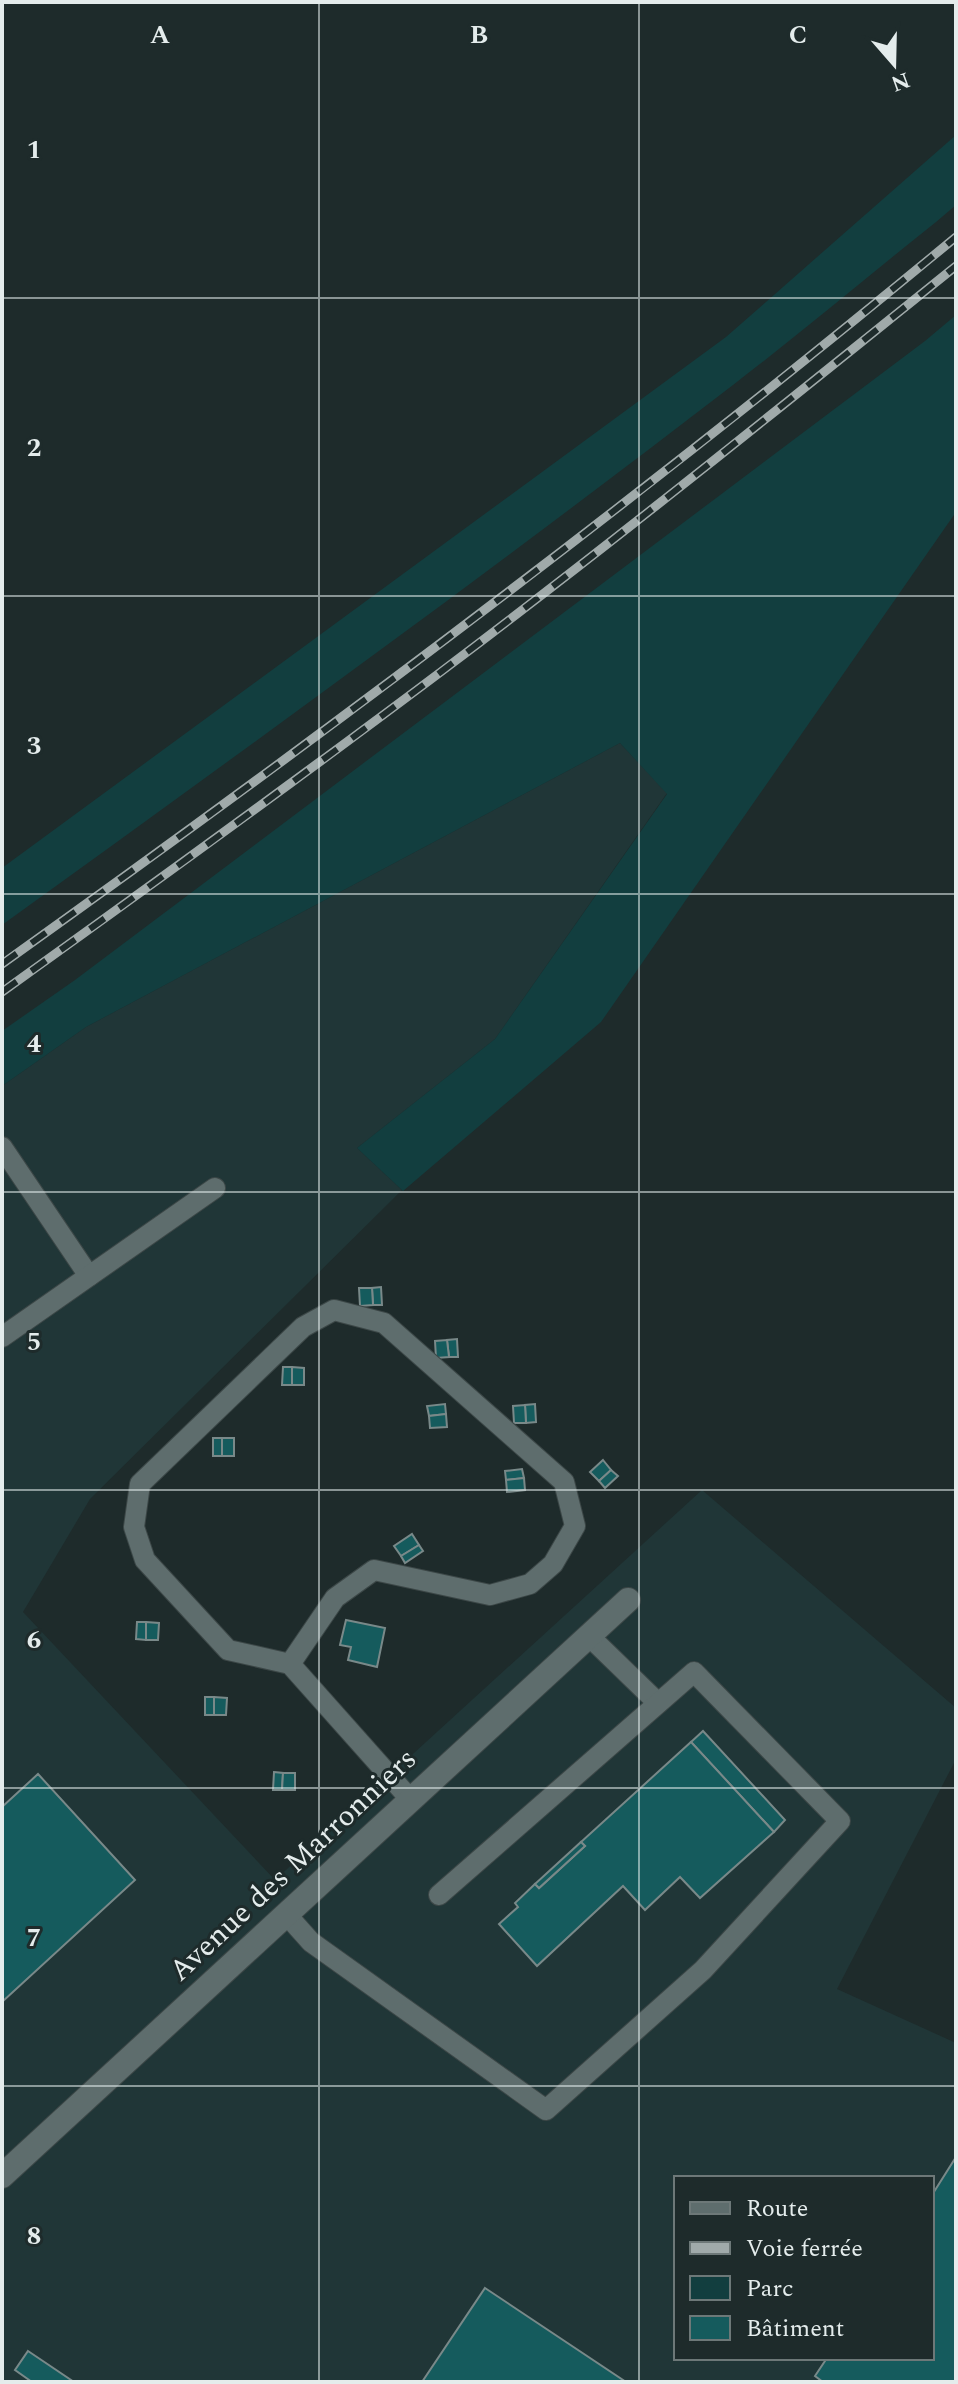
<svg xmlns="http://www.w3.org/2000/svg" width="958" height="2384" font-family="Spectral,serif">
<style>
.built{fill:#203637;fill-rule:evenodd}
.green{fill:#123e3f}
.building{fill:#155b5d;stroke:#798989;stroke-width:2}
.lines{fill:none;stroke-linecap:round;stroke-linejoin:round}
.service-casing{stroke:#3c4747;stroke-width:22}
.minor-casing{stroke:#3c4747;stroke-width:26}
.service{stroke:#5e6d6d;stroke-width:20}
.minor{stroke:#5e6d6d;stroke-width:24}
.rail-casing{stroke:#a0aaaa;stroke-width:9}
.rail{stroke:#1e2b2b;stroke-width:6;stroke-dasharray:18;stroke-linecap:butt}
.grid{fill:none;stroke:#e4ecec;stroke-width:2;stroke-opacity:0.55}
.labels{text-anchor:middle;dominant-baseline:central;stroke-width:6;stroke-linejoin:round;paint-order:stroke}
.street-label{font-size:30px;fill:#e4ecec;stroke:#1e2b2b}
.grid-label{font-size:26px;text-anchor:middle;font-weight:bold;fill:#e4ecec;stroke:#1e2b2b;stroke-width:6;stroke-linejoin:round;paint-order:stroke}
</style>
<rect width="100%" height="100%" fill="#1e2b2b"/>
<!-- built -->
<path class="built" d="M620 743 667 793 495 1039 357 1148 402 1190 90 1499 23 1612 275 1880 702 1490 956 1708V1759L837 1989 956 2043V2382H2V1086L86 1027ZM676 2178H932V2358H676Z"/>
<!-- green -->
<g class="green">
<path d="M956 135V205L936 222C868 276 802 332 733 385 493 570 247 748 2 925V868L726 337Z"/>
<polygon points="956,315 956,512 601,1022 403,1191 357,1148 495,1039 667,794 620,743 86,1027 2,1086 2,1031 75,980 925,341"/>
</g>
<!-- building -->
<g class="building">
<polygon points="381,1287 382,1305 373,1305 372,1288"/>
<polygon points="359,1288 372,1288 373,1305 360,1306"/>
<polygon points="457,1339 458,1357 449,1357 447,1340"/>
<polygon points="447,1340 449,1357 436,1358 435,1341"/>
<polygon points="283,1367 292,1367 292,1385 282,1385"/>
<polygon points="292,1367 304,1368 304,1385 292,1385"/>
<polygon points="445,1404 446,1414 429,1416 427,1406"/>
<polygon points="535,1404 536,1422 526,1423 525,1405"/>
<polygon points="525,1405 526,1423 514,1423 513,1406"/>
<polygon points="446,1414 447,1427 430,1428 429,1416"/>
<rect x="213" y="1438" width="9" height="18"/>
<rect x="222" y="1438" width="12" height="18"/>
<polygon points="603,1460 611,1470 599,1481 590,1472"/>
<polygon points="522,1469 524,1478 506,1480 505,1471"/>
<polygon points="611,1470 618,1476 605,1488 599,1481"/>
<polygon points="524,1478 525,1490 507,1492 506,1480"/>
<polygon points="412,1534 419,1545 401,1556 394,1546"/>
<polygon points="419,1545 423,1551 405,1563 401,1556"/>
<polygon points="346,1620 385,1628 377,1667 348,1660 351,1647 340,1645"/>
<polygon points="137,1622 146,1622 146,1640 136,1639"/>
<polygon points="146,1622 159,1623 158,1640 146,1640"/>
<rect x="205" y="1697" width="9" height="18"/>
<polygon points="214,1697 227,1698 226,1715 214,1715"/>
<polygon points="703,1731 785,1820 774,1832 691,1742"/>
<polygon points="691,1742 774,1832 700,1898 680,1877 645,1910 623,1886 537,1966 499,1924 518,1907 515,1903 535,1884 539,1888 585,1846 581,1842"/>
<polygon points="274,1772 283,1773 282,1790 273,1790"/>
<polygon points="283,1773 295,1773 295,1790 282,1790"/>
<polygon points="38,1774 135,1880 2,2002 2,1807"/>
<polygon points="581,1842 585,1846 539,1888 535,1884"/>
<polygon points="956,2157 956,2382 823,2382 815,2376 827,2358 932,2358 932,2195"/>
<polygon points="485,2288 626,2382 422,2382"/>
<polygon points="28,2351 74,2382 32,2382 15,2370"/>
</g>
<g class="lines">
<!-- service casing -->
<g class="service-casing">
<g id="service">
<polyline points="2,1147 89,1276"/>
<polyline points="2,1337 215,1188"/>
<polyline points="589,1636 658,1703"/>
<polyline points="290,1664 335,1598 374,1570 490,1595 530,1584 553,1564 575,1526 564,1482 384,1323 334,1310 303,1327 140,1484 134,1527 145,1560 228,1650 290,1664 411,1800"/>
<polyline points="286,1914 311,1942 546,2110 703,1970 840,1821 694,1672 439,1895"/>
</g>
</g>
<!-- minor casing -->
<g class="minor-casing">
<polyline id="minor" points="2,2176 628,1600"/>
</g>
<!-- service -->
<use href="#service" class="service"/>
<!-- minor -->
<use href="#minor" class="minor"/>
<!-- rail casing -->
<g class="rail-casing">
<g id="rail">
<path d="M2 964C328 732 648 492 956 237"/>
<path d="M2 992C150 886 297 780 442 671 616 540 786 403 956 266"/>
</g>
</g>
<!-- rail -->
<use href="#rail" class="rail"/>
</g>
<!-- grid -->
<path class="grid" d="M319 2V2382M639 2V2382M2 298H956M2 596H956M2 894H956M2 1192H956M2 1490H956M2 1788H956M2 2086H956"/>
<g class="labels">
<!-- street labels -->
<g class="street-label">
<text transform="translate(293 1865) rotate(-43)">Avenue des Marronniers</text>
</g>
</g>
<g class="grid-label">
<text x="160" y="43">A</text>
<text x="479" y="43">B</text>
<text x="798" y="43">C</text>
<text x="34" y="158">1</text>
<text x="34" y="456">2</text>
<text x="34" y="754">3</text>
<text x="34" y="1052">4</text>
<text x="34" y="1350">5</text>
<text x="34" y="1648">6</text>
<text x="34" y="1946">7</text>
<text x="34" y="2244">8</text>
</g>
<!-- border -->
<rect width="958" height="2384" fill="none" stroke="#e4ecec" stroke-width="8"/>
<!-- legend -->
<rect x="674" y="2176" width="260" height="184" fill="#1e2b2b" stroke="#6d7878" stroke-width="2"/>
<rect x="690" y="2202" width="40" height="12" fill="#5e6d6d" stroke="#6d7878" stroke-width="2"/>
<text x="746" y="2216" font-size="24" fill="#e4ecec">Route</text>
<rect x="690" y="2242" width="40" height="12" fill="#a0aaaa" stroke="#6d7878" stroke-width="2"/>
<text x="746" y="2256" font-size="24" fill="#e4ecec">Voie ferrée</text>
<rect x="690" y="2276" width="40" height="24" fill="#123e3f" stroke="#6d7878" stroke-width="2"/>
<text x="746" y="2296" font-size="24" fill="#e4ecec">Parc</text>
<rect x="690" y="2316" width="40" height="24" fill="#155b5d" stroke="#6d7878" stroke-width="2"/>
<text x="746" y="2336" font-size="24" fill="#e4ecec">Bâtiment</text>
<!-- north arrow -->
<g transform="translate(894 64) rotate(160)" stroke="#1e2b2b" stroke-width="6" paint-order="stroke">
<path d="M0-6L14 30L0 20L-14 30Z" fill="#e4ecec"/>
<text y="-12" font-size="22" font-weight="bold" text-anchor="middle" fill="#e4ecec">N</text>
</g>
</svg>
